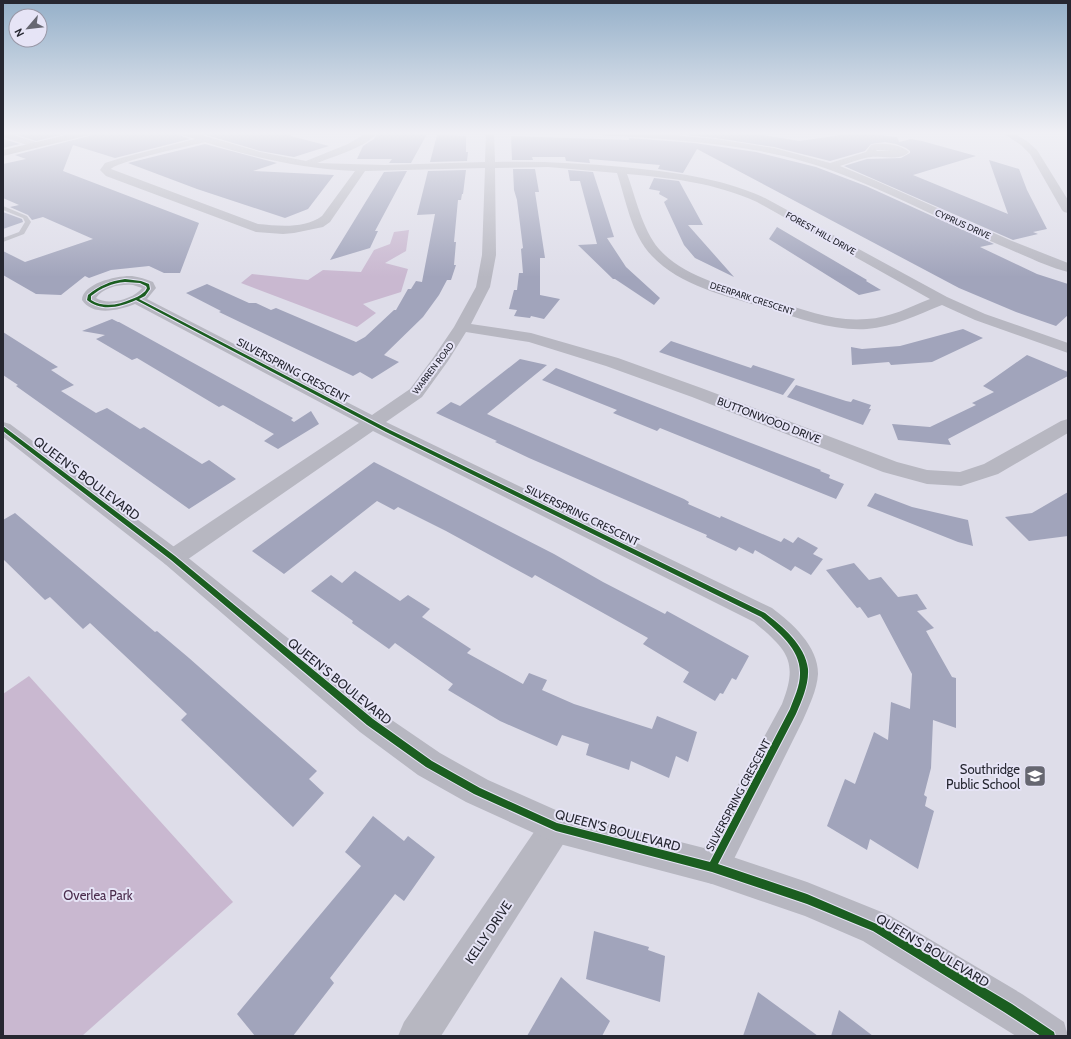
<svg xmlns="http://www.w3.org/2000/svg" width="1071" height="1039" font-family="Cabin,sans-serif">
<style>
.green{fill:#c9b8d0}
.building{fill:#a1a4bb}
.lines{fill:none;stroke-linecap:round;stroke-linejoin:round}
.service{fill:#b7b7c1;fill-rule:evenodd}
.minor{fill:#b7b7c1;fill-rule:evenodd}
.tertiary{fill:#b7b7c1;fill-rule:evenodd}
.secondary{fill:#a8a7b2;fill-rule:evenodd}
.cycleway-casing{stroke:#e6e4f6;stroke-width:2}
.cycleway{fill:#1b5e20;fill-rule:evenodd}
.labels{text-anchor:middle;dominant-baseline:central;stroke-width:4;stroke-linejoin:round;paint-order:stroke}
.far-street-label{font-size:9px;fill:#262731;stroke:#e6e4f6}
.street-label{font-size:11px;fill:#262731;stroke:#e6e4f6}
.near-street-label{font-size:13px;fill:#262731;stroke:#e6e4f6}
.near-poi-label{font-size:13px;fill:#262731;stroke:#e6e4f6;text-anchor:end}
.near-park-label{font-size:13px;fill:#4b2c4d;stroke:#e6e4f6}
</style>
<rect width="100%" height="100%" fill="#dedde9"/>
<!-- green -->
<g class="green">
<polygon points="409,230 406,251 385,263 408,269 401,292 363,304 376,313 357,327 241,283 252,274 308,280 323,270 361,272 374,250 390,244 394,232"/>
<polygon points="29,676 233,902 82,1036 3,1036 3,694"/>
</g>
<!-- building -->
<g class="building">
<polygon points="8,132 73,132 36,141"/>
<polygon points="95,132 177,132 179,135 190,139 115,158 73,145 63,171 199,223 180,273 164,273 149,266 111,270 89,278 85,276 61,295 36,294 3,275 3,251 25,262 93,239 43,217 32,220 28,215 10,207 19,205 3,198 3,164 26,159 15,155 93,135"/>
<polygon points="196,132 290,132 291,136 329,146 294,157 260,151"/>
<polygon points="379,132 403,132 427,134 411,163 389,163 392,159 357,159 363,146 374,139"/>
<polygon points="656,132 734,132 769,136 799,141 856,133 897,137 899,142 911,139 922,141 976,156 913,175 1008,214 989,160 1019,169 1027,190 1047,229 1033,232 1038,234 1013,240 844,166 867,159 901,158 910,153 910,151 906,148 896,144 885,142 871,144 865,151 830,161 774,147 716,138"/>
<polygon points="437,135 466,136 466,152 468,152 467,161 430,162"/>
<polygon points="511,136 629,140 629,138 694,143 756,152 816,167 866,186 994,244 980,247 1037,274 1068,284 1068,315 1056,326 1016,312 959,288 697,149 683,173 658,169 660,165 589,159 590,163 566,161 565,157 532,157 533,160 512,160"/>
<polygon points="3,139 20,144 3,148"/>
<polygon points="205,144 277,163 253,171 334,175 308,209 285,218 197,189 128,163"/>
<polygon points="513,169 535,169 539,192 535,192 545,258 540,258 540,295 560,299 544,319 531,316 530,318 514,316 517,310 509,309 514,290 517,290 519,273 523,273 521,249 523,248 517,200 514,190"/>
<polygon points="466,170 463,194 462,194 461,200 458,200 454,242 456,242 454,265 456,265 451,280 447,280 439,295 423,317 384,355 399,362 372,379 360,372 353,376 219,312 221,311 186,293 207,284 249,303 256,303 271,310 276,308 356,342 365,337 394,310 396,310 408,289 411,289 416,281 422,282 435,214 417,215 428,171"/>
<polygon points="568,170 593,172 614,237 607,238 626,267 660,298 654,305 615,279 613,279 578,245 597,244 580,181 570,181"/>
<polygon points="407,171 375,231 378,231 370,248 330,260 384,172"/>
<polygon points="654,178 679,181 703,225 688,225 734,277 695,258 684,245 664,202 668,199 659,194 660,191 649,189"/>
<polygon points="3,212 22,219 23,222 3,229"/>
<polygon points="777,227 867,280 866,281 881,290 859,295 769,239"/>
<polygon points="112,319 118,322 119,322 293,418 291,420 294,422 311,411 319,424 278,449 264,441 274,434 223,405 219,407 137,358 132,360 96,339 105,335 82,331"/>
<polygon points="963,329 983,338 932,362 891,365 889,362 852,365 851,347 862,349 900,346"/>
<polygon points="3,332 58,367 51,370 74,385 61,391 96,413 107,408 140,429 144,427 202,464 209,460 236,479 189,509 16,386 18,385 3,375"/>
<polygon points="671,341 751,368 753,365 795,379 783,395 659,352"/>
<polygon points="1027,355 1068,372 1068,376 948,439 951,445 898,440 892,424 930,427 976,405 972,403 994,392 983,386"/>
<polygon points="520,359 547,365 487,414 684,499 689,502 688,504 720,518 721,516 781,542 784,538 793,543 798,537 818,548 813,554 823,559 811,575 795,566 791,571 755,550 753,554 739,547 736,551 706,537 707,535 529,458 495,442 497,441 436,413 451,402 460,406"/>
<polygon points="556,368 821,470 820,471 830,475 829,478 844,484 836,499 660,428 657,431 613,413 617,410 542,380"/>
<polygon points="796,385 846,401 851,402 853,399 871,405 869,409 871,409 863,425 787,397"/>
<polygon points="374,462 554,554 603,582 665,614 667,611 749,656 736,680 732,678 723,694 720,693 715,701 683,682 689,672 643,644 648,638 535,575 532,578 446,531 398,507 394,510 377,501 284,574 252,551"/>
<polygon points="1068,492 1068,536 1029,541 1005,517 1032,513"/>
<polygon points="875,493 912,507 968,520 973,546 958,542 867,506"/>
<polygon points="15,513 155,632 157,631 189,658 317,771 309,779 324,793 293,827 181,720 187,714 90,623 83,629 50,597 45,600 3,559 3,520"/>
<polygon points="854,563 869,580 881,577 898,597 917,594 927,609 917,611 934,628 926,631 952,677 956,678 956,728 933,720 931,768 924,795 927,797 925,806 934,811 918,869 870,839 867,850 827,826 845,779 855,784 874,732 888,740 891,702 910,709 912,674 880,614 868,618 860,607 857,608 826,570"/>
<polygon points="355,571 400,601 408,595 430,609 422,617 471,649 467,653 523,684 529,673 547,680 542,690 574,704 652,729 657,716 697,732 688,762 676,756 669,778 631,761 629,770 586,755 589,744 562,735 557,746 500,721 448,690 453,684 395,643 389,649 352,623 353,621 311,591 331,575 342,583"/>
<polygon points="373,816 404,841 408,836 435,857 404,901 395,894 330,978 334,983 293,1036 255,1036 237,1014 361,866 345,852"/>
<polygon points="594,931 649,947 648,950 665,956 660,1002 586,979"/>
<polygon points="561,977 610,1021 602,1036 527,1036"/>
<polygon points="758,992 818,1036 743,1036"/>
<polygon points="839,1010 873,1036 831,1036"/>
</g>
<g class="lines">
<!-- service -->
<polygon class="service" points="3,206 27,216 31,222 24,234 3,242 3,238 19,232 25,222 23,218 3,210"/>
<!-- minor -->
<g class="minor">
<polygon points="3,132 39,143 41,145 36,148 3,137"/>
<path d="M178 132H191L260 152 306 161 348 144 368 132H378C367 147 335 156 317 163L385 165 485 162 486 132H494L495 162C538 161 580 163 623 167 672 172 719 177 765 198L947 297 985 314 1068 343V353L975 320 942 305C917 315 893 327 867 329 833 331 801 319 769 309 730 297 681 287 652 256 631 234 626 200 617 173L548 167 495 168 496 255 490 287 471 324 531 333 618 358 704 389 897 462 927 470 960 472 984 464 1061 421 1068 419V433L998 474 961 486 927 484 883 472 692 397 606 366 529 342 466 332 448 361 422 397 386 422 772 608C792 623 818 646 818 674 817 690 809 706 803 720L724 879 712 884 700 879 695 867 700 855 782 704C799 661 787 650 754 622L373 431 181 564 173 567 165 564 161 558 165 552 359 423 135 304C120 310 93 317 82 300 82 283 119 275 132 276 139 277 146 279 153 282L156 288 147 299 372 415 410 389 433 358 454 327 476 287 482 255 485 168 365 171 330 222 323 227 294 233 283 234 256 232 106 176 100 170 105 163 121 158 195 139 179 134ZM205 142C255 158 303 169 355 171L322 216C304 229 279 226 258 224L111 169C118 161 190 146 205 142ZM627 174C673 178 715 183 757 202L930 299C910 307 889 318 867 319 834 322 805 310 775 301 738 290 685 279 659 249 642 229 636 198 627 174ZM133 285 142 288C134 299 108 306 96 298 104 287 120 284 133 285Z"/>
<path d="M596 132H640L716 139 774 148 830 163 866 152 871 145C881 142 901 144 909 152 900 161 883 156 871 157 861 158 850 163 840 166L874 180 1012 241 1068 263V272C1048 267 1028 257 1009 249 954 226 902 198 846 176 768 144 683 140 600 135ZM877 150 892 151H876Z"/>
<polygon points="1001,132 1011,132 1027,141 1037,150 1068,200 1068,213 1064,212 1062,210 1030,154 1021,145"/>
<polygon points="556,811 567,816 572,827 567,838 441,1036 398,1036 404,1022 545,816"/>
</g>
<!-- tertiary -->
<polygon class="tertiary" points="3,422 10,424 181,552 380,712 440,753 488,780 558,811 712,850 807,882 889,915 1022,994 1064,1022 1068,1036 1016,1036 863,941 805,916 712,884 556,843 466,802 418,775 360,732 165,564 3,437"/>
<!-- secondary -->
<polygon class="secondary" points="79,132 94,132 93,134 3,156 3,150"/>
<!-- cycleway casing -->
<g class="cycleway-casing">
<path id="cycleway" d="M125 279 141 281 149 284 150 289 145 296 139 299 390 430 765 613C783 627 805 645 808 669 809 684 802 700 796 714L718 864 807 894 879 925 1012 1004 1054 1032 1055 1036H1041L1004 1012 873 931 807 904 712 872 556 831 474 794 426 767 367 725 171 560 3 431V426L175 556 373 719 432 761 480 788 557 823 710 862 790 709C794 698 800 686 800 674 801 649 777 631 761 617L386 432 136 300C121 307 101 312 87 300L88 295C99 286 110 281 125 279ZM125 282 140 283 146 286 147 288C146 290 145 292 143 293 140 296 135 298 132 299 119 305 103 308 91 300V296C101 288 112 283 125 282Z"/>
</g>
<!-- cycleway -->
<use href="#cycleway" class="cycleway"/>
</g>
<!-- sky -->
<linearGradient id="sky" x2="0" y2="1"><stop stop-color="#95b0c9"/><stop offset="0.48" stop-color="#f0f0f5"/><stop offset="1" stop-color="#f0f0f5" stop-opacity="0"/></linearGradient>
<rect width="1071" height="277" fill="url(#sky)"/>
<!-- icons -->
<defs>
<g id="school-square" transform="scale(1.15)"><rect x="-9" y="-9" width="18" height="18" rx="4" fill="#666771" stroke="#e6e4f6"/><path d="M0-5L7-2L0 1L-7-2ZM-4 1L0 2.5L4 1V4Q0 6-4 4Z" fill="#fff"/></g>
</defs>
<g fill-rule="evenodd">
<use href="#school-square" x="1035" y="776"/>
</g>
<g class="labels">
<!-- far-street labels -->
<g class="far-street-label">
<text transform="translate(963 224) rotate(24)">CYPRUS DRIVE</text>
<text transform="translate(821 233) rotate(29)">FOREST HILL DRIVE</text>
<text transform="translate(752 298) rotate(18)">DEERPARK CRESCENT</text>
<text transform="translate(433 368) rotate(-53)">WARREN ROAD</text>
</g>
<!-- street labels -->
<g class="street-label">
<text transform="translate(293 370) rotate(28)">SILVERSPRING CRESCENT</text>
<text transform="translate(769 420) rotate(21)">BUTTONWOOD DRIVE</text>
<text transform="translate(582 515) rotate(26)">SILVERSPRING CRESCENT</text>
<text transform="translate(738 795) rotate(-62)">SILVERSPRING CRESCENT</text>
</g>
<!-- near-street labels -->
<g class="near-street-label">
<text transform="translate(87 478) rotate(37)">QUEEN'S BOULEVARD</text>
<text transform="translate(340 681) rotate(39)">QUEEN'S BOULEVARD</text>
<text transform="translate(618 830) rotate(15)">QUEEN'S BOULEVARD</text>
<text transform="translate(488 932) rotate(-56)">KELLY DRIVE</text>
<text transform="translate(933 950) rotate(31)">QUEEN'S BOULEVARD</text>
</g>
<!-- near-poi labels -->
<g class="near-poi-label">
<text x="1020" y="769">Southridge<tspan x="1020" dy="15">Public School</tspan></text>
</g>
<!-- near-park labels -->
<g class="near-park-label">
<text x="98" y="895">Overlea Park</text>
</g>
</g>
<!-- border -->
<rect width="1071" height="1039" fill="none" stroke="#262731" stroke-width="8"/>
<!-- north arrow -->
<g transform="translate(28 28) rotate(242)"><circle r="19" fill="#e6e4f6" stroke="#9998a7"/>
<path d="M0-3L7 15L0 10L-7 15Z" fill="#666771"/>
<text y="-6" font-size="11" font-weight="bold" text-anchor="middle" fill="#262731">N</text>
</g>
</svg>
